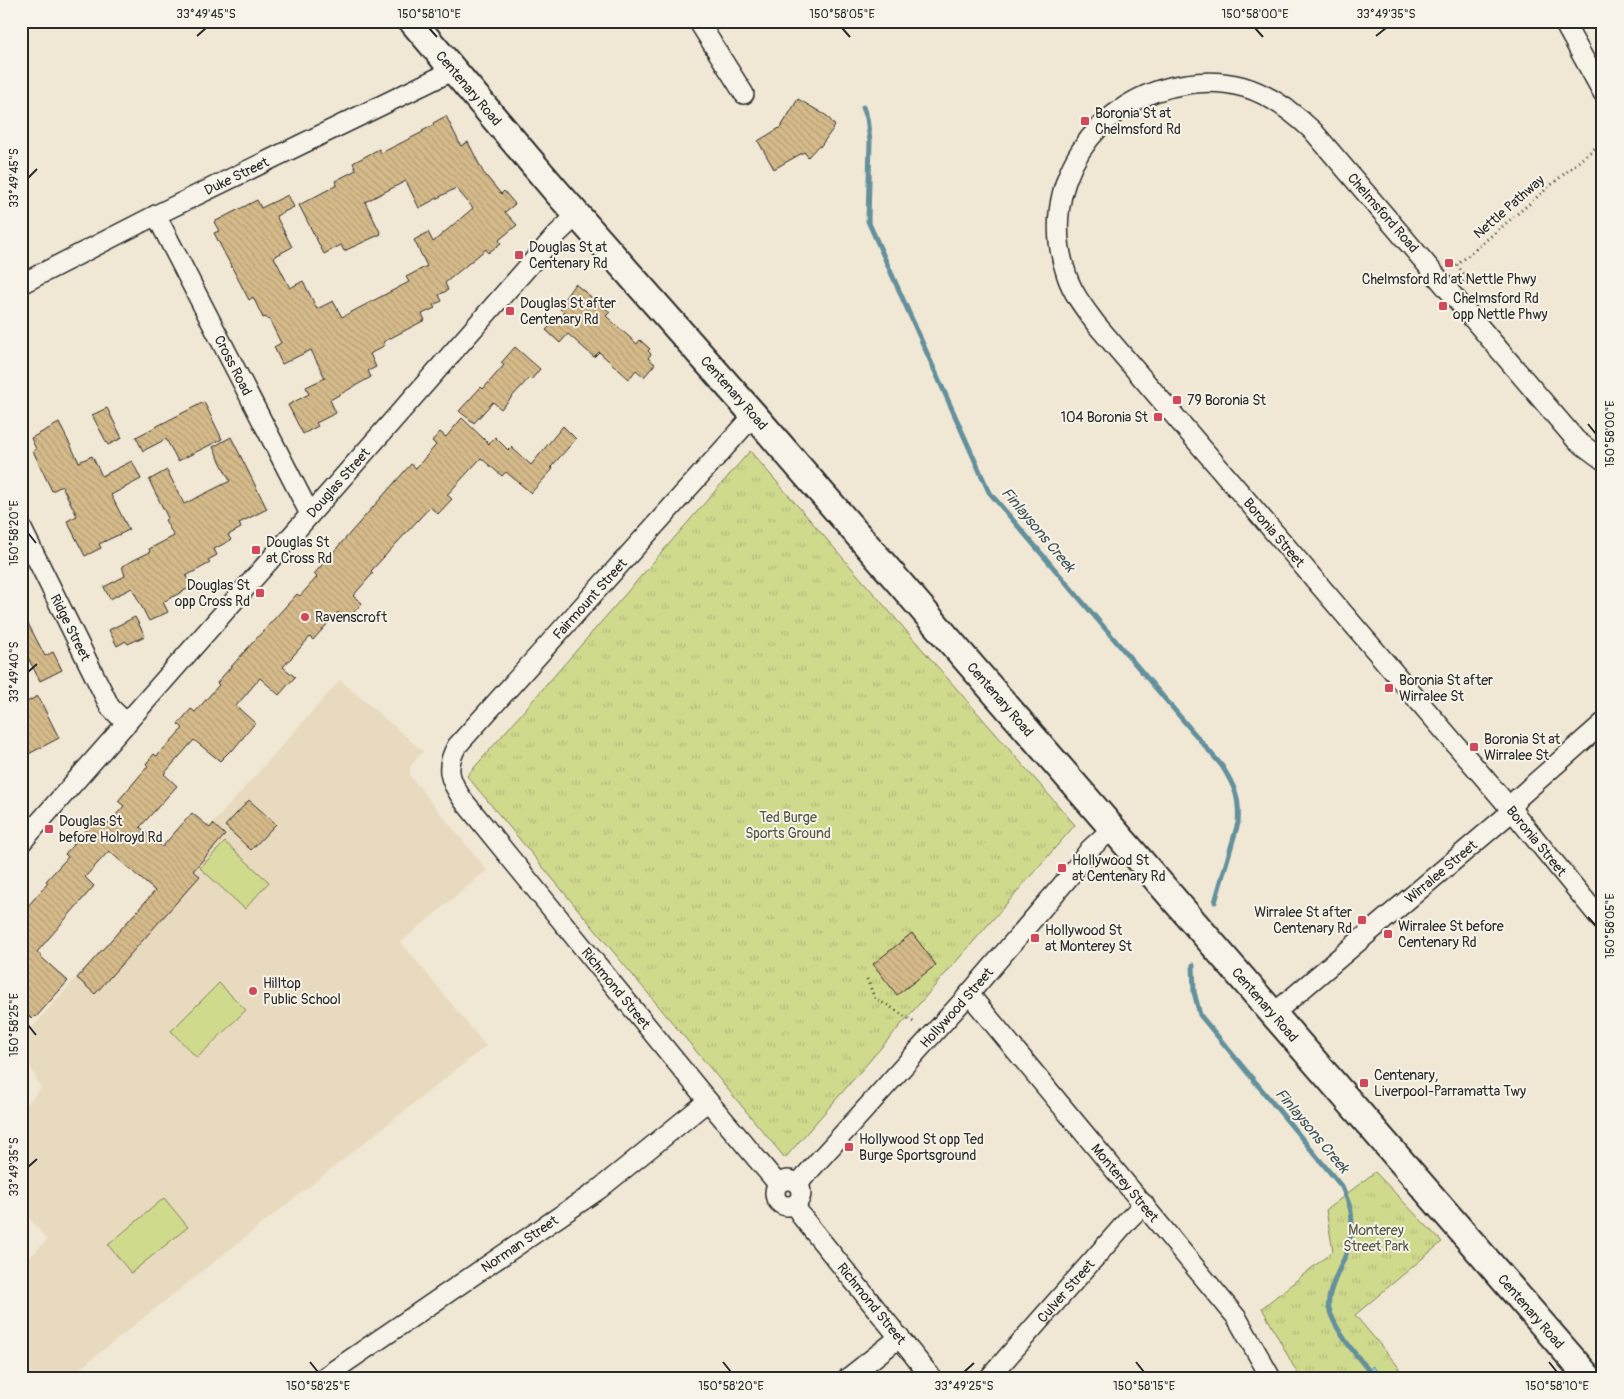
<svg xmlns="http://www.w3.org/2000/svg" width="1624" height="1399" font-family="Pangolin,sans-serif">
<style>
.built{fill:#e8dabe}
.grass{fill:#d0da8d;stroke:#7e825c}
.park{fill:url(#park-tufts);stroke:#7e825c}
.water{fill:url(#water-rules);stroke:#63909c}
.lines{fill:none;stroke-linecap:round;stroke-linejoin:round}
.stream{stroke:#63909c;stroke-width:5}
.building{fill:url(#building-back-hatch);stroke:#2b2b2b}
.minor-casing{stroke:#2b2b2b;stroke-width:22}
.secondary-casing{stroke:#2b2b2b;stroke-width:30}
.path{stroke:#2b2b2b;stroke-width:3;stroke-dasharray:1 4;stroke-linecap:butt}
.minor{stroke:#f7f3e8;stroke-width:19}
.secondary{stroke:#f7f3e8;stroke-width:26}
.ticks{fill:none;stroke:#2b2b2b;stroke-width:2}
.poi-dot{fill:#d1495b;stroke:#f7f3e8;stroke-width:2}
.labels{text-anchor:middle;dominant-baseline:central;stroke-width:4;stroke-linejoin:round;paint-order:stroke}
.street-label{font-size:14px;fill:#2b2b2b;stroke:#f7f3e8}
.poi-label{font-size:14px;fill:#2b2b2b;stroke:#f7f3e8;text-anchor:start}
.park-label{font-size:14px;fill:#545744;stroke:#f7f3e8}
.water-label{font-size:15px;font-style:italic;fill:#42555a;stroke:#f7f3e8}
.neatline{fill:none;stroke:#2b2b2b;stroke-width:2}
.ticks-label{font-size:12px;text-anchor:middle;fill:#2b2b2b}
</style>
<defs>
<pattern id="park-tufts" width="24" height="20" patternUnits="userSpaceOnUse" patternTransform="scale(1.25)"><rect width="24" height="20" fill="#d0da8d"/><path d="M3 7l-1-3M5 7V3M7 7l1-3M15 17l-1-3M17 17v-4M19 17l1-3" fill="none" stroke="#b3bb7a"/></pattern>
<pattern id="water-rules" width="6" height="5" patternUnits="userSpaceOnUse" patternTransform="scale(1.25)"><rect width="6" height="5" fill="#88d3e8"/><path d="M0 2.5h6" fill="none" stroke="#76b5c7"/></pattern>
<pattern id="building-back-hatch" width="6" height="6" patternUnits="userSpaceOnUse" patternTransform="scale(1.25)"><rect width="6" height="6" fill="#d5ba8a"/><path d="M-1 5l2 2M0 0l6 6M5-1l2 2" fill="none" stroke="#b7a077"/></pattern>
</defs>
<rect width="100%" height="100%" fill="#f0e8d5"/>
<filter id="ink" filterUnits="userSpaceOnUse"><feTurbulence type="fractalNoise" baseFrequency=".02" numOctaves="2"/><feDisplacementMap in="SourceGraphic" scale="10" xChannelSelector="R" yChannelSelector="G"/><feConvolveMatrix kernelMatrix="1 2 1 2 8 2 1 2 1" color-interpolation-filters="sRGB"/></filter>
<g filter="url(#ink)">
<!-- built -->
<polygon class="built" points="340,680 423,751 410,767 410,776 487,870 401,942 486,1046 68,1378 21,1378 21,1266 47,1240 21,1208 21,1111 41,1088 21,1048 21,1040"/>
<!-- grass -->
<g class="grass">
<polygon points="225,842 269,882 245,909 200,868"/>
<polygon points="219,983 246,1010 197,1058 171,1031"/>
<polygon points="164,1198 188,1227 131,1273 108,1245"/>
</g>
<!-- park -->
<g class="park">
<polygon points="750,451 1075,825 785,1158 467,776"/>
<polygon points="1375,1172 1442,1242 1355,1315 1408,1378 1300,1378 1262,1308 1333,1251 1326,1210"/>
</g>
<!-- water -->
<polygon class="water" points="1373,1366 1383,1378 1363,1377"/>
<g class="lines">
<!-- stream -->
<g class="stream">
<path d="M863 107 867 118 870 141 868 221 989 492 1222 766C1235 787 1240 798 1238 823L1215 902"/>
<path d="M1193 965 1194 992 1200 1015 1342 1187C1345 1195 1350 1204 1351 1212 1353 1225 1351 1242 1346 1254 1341 1267 1326 1293 1329 1308 1334 1330 1360 1360 1375 1378"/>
</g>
</g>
<!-- building -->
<g class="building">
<polygon points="798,99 827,116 835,126 820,147 818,146 808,157 804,152 774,169 758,141 781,127"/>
<polygon points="446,116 461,146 468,142 483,172 501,194 504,191 515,204 505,212 517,225 499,240 501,243 488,253 486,249 445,283 448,290 439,295 442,301 433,305 435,308 422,314 425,320 383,342 385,345 370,354 376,367 368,371 371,377 330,400 336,413 316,423 318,426 303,434 288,405 309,394 306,387 325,378 311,350 282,364 274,347 281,343 269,319 268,320 266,317 263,318 253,297 249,300 214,233 219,231 214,222 257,200 261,208 288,195 294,207 276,216 292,247 274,257 290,288 303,281 317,309 333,301 342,317 409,282 406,277 427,266 414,240 428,232 433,242 473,208 456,188 419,208 406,181 365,202 381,234 344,251 341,245 324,254 299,205 337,185 335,181 356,170 353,163 379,149 381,153 423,132 422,131 434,125 433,123"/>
<polygon points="575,284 610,312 606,316 637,344 640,340 650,349 648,351 651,354 648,358 655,364 644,377 636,370 629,379 599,352 594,357 568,334 560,343 546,330 564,312 560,309 564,305 561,303"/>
<polygon points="515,347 540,369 531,380 529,378 501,409 493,402 474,423 459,411 481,387 483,389 504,365 501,363"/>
<polygon points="204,402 222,439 178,461 166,439 143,451 136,437"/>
<polygon points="107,408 122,438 108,445 92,415"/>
<polygon points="462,418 489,444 495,437 508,450 511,447 531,465 563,426 576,439 551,467 553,469 531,493 506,472 502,476 481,458 447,495 452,499 438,514 430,507 371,571 373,573 353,596 362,603 347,620 338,612 313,640 310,637 283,667 295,677 279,695 260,678 236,706 255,723 232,751 231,750 220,761 194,740 164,774 177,786 140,827 162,847 192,813 210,828 213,824 225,835 193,871 200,876 95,994 77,978 155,891 109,851 108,852 85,877 94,886 37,952 42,956 41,957 68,981 36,1017 35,1016 32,1019 22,1010 25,1007 21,1004 21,914 48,883 46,881 68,857 65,854 97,818 106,826 124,806 118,801 148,766 146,764 154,754 157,756 183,728 178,724 191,709 195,712 219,685 217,683 222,677 254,641 297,594 300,596 317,577 314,574 411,464 416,468 436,445 432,441 440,432 446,437"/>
<polygon points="59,423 79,462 92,456 102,476 132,461 141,479 111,495 129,530 99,544 101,548 85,556 67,521 77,516 62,486 52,491 33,451 36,449 31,438"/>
<polygon points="231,437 267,509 239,523 241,528 228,535 231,540 214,549 217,555 208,560 210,563 186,576 191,587 163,602 168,612 149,621 132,588 110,599 104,587 125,576 122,566 150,552 149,549 174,536 165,520 168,518 149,480 167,470 184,504 230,481 213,447"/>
<polygon points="21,610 45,656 53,652 62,670 40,681 27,656 21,659"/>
<polygon points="135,617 145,636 128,644 126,641 117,646 109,630"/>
<polygon points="38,696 59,738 21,758 21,705"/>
<polygon points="249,800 276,824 251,850 225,826"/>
<polygon points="912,933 936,965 897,995 873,964"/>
</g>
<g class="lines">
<!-- minor casing -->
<g class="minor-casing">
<g id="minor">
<polyline points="698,21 744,94"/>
<polyline points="1563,21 1603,93"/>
<path id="s1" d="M156 215 310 514"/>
<path id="s2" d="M21 284 156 215 454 70"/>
<path id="s3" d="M754 415 457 746C444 768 450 781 463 800L708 1101 778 1184"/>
<path id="s4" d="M1603 460 1576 440 1313 131C1293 112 1271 95 1244 87 1225 82 1206 81 1187 84 1095 96 1035 187 1067 276 1073 294 1085 309 1096 324L1510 808 1603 922"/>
<path id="s5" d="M21 527 110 707 127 724"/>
<path id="s6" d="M21 843 556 235 577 215"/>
<path id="s7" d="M969 994 1237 1318 1271 1378"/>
<path id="s8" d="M1273 1014 1504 818 1518 798 1603 723"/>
<circle cx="788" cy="1193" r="13"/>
<path id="s9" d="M798 1185 803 1178 969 994 1069 877 1090 849 1113 828"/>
<path id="s10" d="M795 1205 802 1217 932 1378"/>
<path id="s11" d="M323 1378 598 1190 708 1101"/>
<polyline points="848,1378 900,1337"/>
<path id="s12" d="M989 1378 1129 1219 1144 1204"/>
</g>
</g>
<!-- secondary casing -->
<g class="secondary-casing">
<g id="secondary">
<path id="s13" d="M412 21 556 191 754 415 1589 1378"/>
</g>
</g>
<!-- path -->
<g class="path">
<polyline points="1463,282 1466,277 1457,265 1603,141"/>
<polyline points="867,979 875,999 889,1006 915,1023"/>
</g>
<!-- minor -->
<use href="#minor" class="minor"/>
<!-- secondary -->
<use href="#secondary" class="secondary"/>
</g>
</g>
<!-- ticks -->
<path class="ticks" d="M429 28 437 37M842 28 850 37M1255 28 1263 37M197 36 206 28M1376 36 1386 28M28 178 37 169M1588 424 1596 434M28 533 36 543M28 672 37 664M1588 917 1596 926M28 1025 36 1035M28 1167 37 1159M310 1362 318 1372M723 1362 731 1372M1136 1362 1144 1372M1549 1362 1557 1372M964 1372 974 1363"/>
<!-- markers -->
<g class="poi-dot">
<rect x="1080" y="116" width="10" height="10" rx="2.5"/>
<rect x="514" y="250" width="10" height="10" rx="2.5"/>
<rect x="1444" y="258" width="10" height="10" rx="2.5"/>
<rect x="1438" y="301" width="10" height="10" rx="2.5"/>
<rect x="505" y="306" width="10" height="10" rx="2.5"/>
<rect x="1172" y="395" width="10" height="10" rx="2.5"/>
<rect x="1153" y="412" width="10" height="10" rx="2.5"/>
<rect x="251" y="545" width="10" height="10" rx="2.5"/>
<rect x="255" y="588" width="10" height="10" rx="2.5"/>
<circle cx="305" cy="617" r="5"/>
<rect x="1384" y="683" width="10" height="10" rx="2.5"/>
<rect x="1469" y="742" width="10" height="10" rx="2.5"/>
<rect x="44" y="824" width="10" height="10" rx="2.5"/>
<rect x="1057" y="863" width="10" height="10" rx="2.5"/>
<rect x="1357" y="915" width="10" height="10" rx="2.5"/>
<rect x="1383" y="929" width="10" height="10" rx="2.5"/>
<rect x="1030" y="933" width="10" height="10" rx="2.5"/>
<circle cx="253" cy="991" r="5"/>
<rect x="1359" y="1078" width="10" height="10" rx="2.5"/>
<rect x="844" y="1142" width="10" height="10" rx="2.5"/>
</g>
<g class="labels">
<!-- street labels -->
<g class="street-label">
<text stroke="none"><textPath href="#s13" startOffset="88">Centenary Road</textPath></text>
<text stroke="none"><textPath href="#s2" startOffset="241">Duke Street</textPath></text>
<text transform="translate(1509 207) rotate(-41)">Nettle Pathway</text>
<text transform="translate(1383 213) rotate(49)">Chelmsford Road</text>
<text stroke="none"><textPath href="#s1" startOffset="169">Cross Road</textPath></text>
<text stroke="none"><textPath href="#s13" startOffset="492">Centenary Road</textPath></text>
<text stroke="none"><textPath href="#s6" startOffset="480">Douglas Street</textPath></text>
<text stroke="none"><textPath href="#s4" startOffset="1170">Boronia Street</textPath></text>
<text transform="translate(590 599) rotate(-48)">Fairmount Street</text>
<text stroke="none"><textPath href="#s5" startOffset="112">Ridge Street</textPath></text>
<text stroke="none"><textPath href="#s13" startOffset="898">Centenary Road</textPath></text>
<text stroke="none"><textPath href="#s4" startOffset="1575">Boronia Street</textPath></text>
<text stroke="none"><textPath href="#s8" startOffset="220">Wirralee Street</textPath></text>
<text stroke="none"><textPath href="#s3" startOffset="746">Richmond Street</textPath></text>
<text stroke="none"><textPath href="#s13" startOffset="1302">Centenary Road</textPath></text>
<text stroke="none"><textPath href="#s9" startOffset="238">Hollywood Street</textPath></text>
<text stroke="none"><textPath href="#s7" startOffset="245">Monterey Street</textPath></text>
<text stroke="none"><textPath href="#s11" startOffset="238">Norman Street</textPath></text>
<text stroke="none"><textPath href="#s12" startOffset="116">Culver Street</textPath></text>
<text stroke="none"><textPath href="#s10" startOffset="125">Richmond Street</textPath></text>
<text stroke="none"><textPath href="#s13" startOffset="1708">Centenary Road</textPath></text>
</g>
<!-- poi labels -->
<g class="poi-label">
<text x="1095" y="113">Boronia St at<tspan x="1095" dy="16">Chelmsford Rd</tspan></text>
<text x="529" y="247">Douglas St at<tspan x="529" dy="16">Centenary Rd</tspan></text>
<text x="1449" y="279" text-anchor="middle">Chelmsford Rd at Nettle Phwy</text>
<text x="1453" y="298">Chelmsford Rd<tspan x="1453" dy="16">opp Nettle Phwy</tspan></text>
<text x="520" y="303">Douglas St after<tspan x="520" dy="16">Centenary Rd</tspan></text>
<text x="1187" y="400">79 Boronia St</text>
<text x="1148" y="417" text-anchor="end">104 Boronia St</text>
<text x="266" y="542">Douglas St<tspan x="266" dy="16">at Cross Rd</tspan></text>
<text x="250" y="585" text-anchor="end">Douglas St<tspan x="250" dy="16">opp Cross Rd</tspan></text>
<text x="315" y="617">Ravenscroft</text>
<text x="1399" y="680">Boronia St after<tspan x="1399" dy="16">Wirralee St</tspan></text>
<text x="1484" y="739">Boronia St at<tspan x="1484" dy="16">Wirralee St</tspan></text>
<text x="59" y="821">Douglas St<tspan x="59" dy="16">before Holroyd Rd</tspan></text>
<text x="1072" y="860">Hollywood St<tspan x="1072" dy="16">at Centenary Rd</tspan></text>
<text x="1352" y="912" text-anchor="end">Wirralee St after<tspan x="1352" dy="16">Centenary Rd</tspan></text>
<text x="1398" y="926">Wirralee St before<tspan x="1398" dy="16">Centenary Rd</tspan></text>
<text x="1045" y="930">Hollywood St<tspan x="1045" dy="16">at Monterey St</tspan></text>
<text x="263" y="983">Hilltop<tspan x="263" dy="16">Public School</tspan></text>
<text x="1374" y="1075">Centenary,<tspan x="1374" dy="16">Liverpool-Parramatta Twy</tspan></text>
<text x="859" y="1139">Hollywood St opp Ted<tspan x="859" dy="16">Burge Sportsground</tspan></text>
</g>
<!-- park labels -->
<g class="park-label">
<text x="788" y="817">Ted Burge<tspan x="788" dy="16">Sports Ground</tspan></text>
<text x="1376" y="1230">Monterey<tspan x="1376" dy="16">Street Park</tspan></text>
</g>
<!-- water labels -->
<g class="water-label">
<text transform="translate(1038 530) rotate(50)">Finlaysons Creek</text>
<text transform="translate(1312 1131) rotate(50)">Finlaysons Creek</text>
</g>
</g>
<!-- margin -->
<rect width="1624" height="1399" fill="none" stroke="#f7f3e8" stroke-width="55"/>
<rect x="28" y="28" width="1568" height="1344" class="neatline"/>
<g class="ticks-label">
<text x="206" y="18">33°49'45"S</text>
<text x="429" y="18">150°58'10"E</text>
<text x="842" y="18">150°58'05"E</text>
<text x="1255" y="18">150°58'00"E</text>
<text x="1386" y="18">33°49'35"S</text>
<text transform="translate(14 178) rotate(-90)" y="4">33°49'45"S</text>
<text transform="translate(1610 434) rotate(-90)" y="4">150°58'00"E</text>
<text transform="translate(14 533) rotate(-90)" y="4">150°58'20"E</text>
<text transform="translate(14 672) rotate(-90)" y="4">33°49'40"S</text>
<text transform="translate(1610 926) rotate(-90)" y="4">150°58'05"E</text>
<text transform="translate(14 1025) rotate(-90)" y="4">150°58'25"E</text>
<text transform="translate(14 1167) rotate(-90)" y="4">33°49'35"S</text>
<text x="318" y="1390">150°58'25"E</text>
<text x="731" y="1390">150°58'20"E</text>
<text x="964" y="1390">33°49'25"S</text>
<text x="1144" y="1390">150°58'15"E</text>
<text x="1557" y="1390">150°58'10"E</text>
</g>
</svg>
